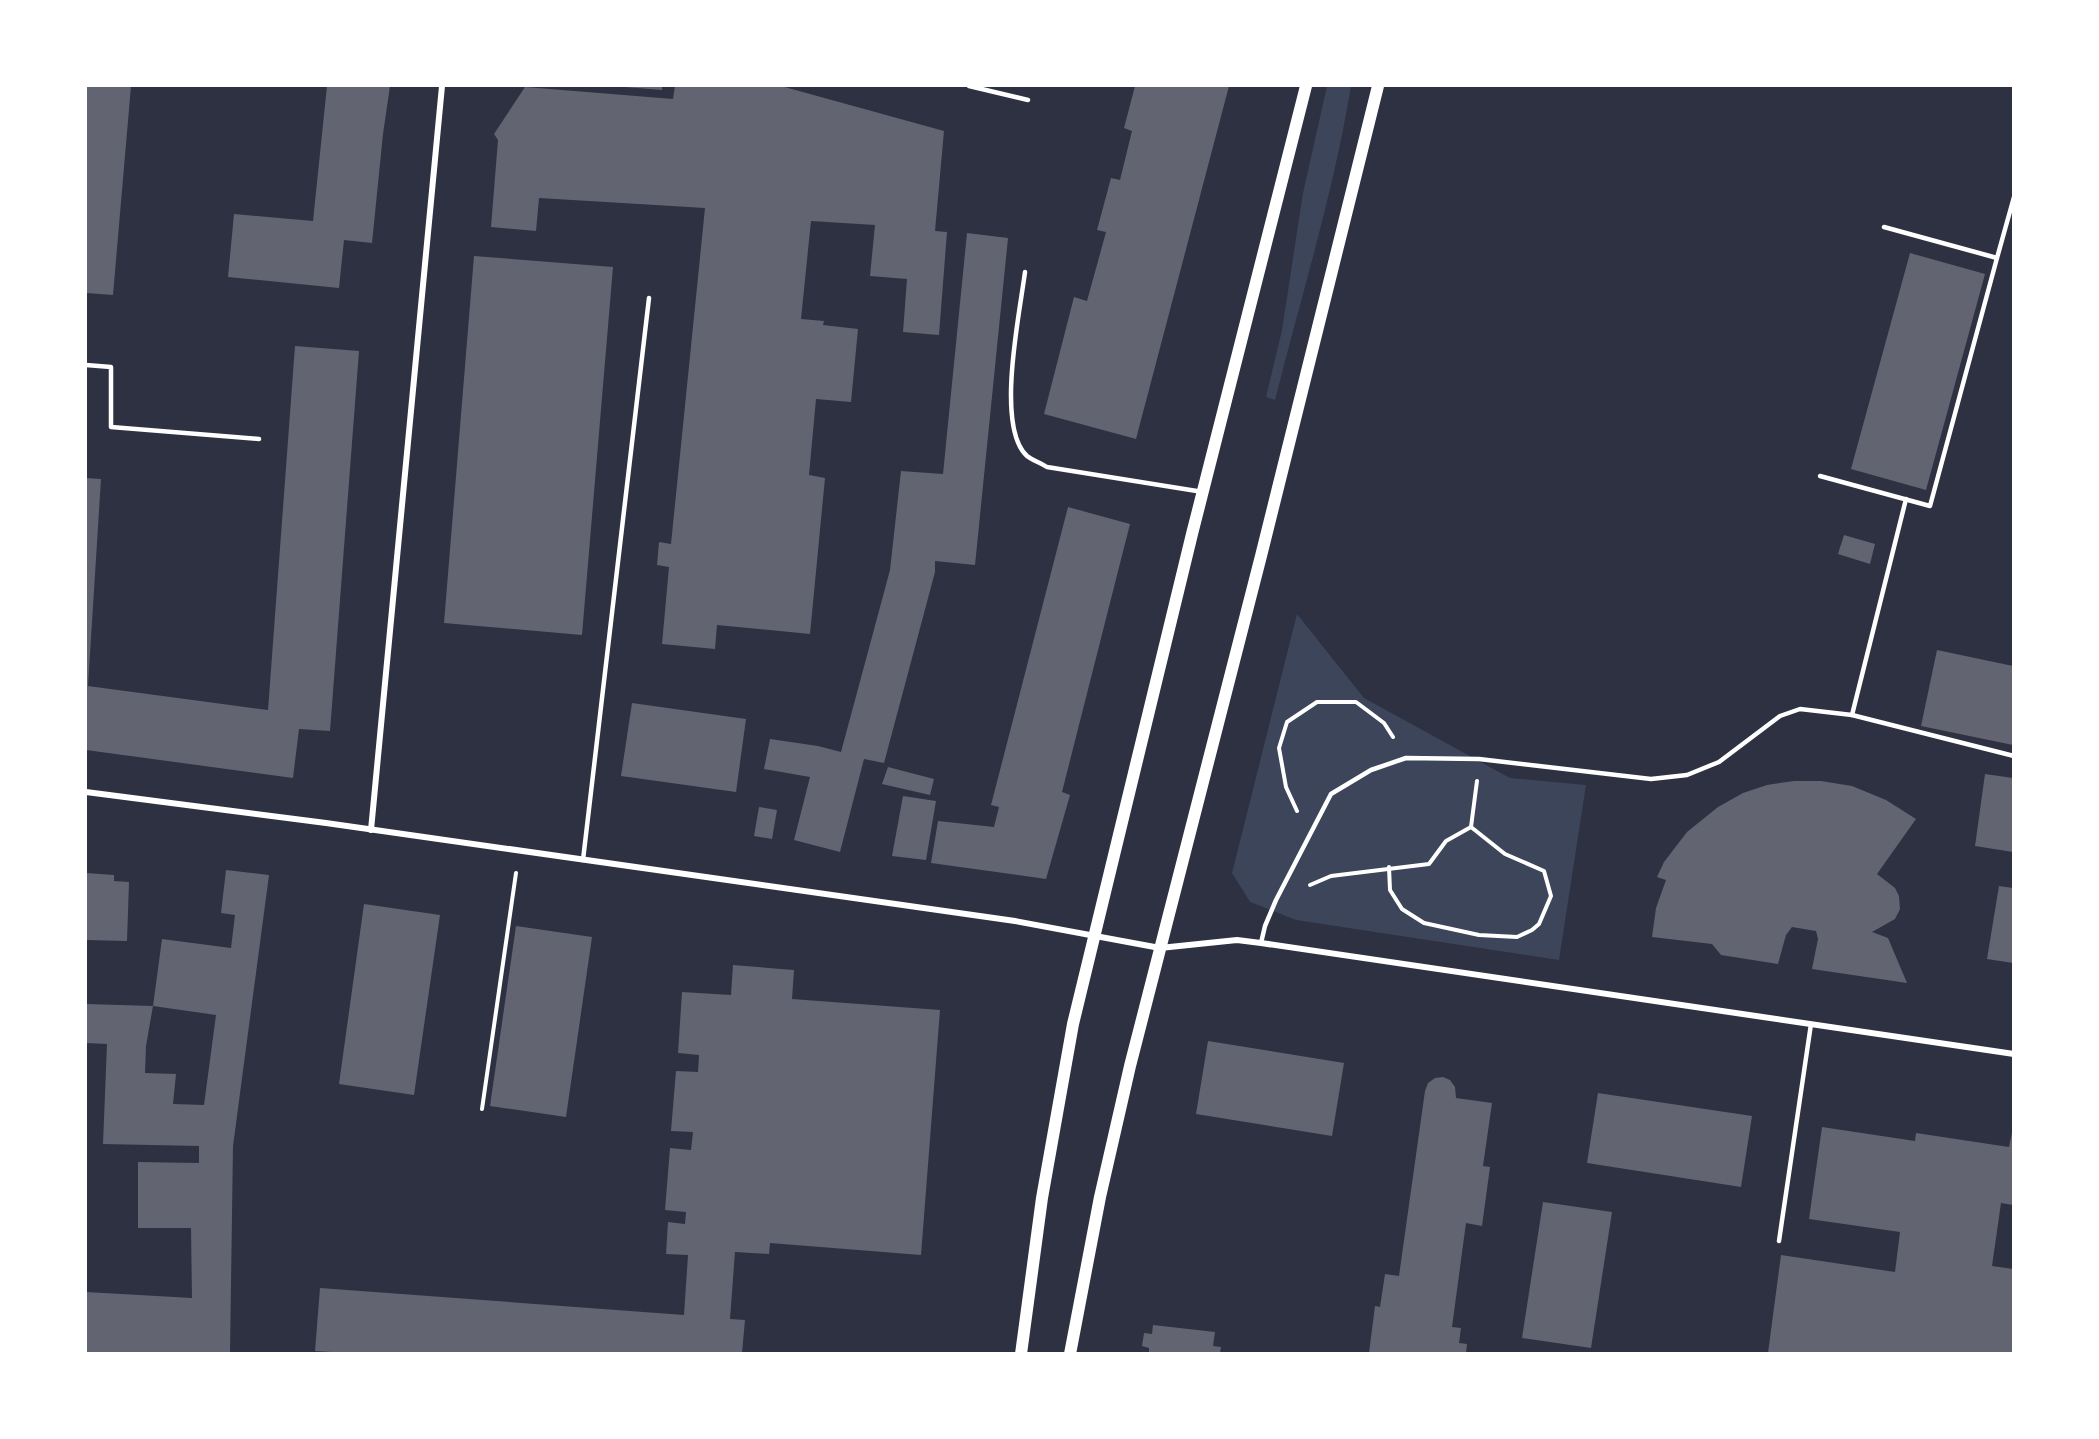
<svg xmlns="http://www.w3.org/2000/svg" width="2099" height="1439" font-family="Inter,sans-serif">
<style>
.green{fill:#3c4559}
.building{fill:#626471;fill-rule:evenodd}
.lines{fill:none;stroke-linecap:round;stroke-linejoin:round}
.path{stroke:#fff;stroke-width:4}
.service{stroke:#fff;stroke-width:4.5}
.minor{stroke:#fff;stroke-width:6}
.secondary{stroke:#fff;stroke-width:12}
</style>
<rect width="100%" height="100%" fill="#2d3142"/>
<!-- green -->
<g class="green">
<path d="M1327 86H1351C1334 191 1301 297 1275 400L1266 397 1282 330 1303 193Z"/>
<polygon points="1297,614 1364,698 1510,778 1586,785 1559,960 1296,920 1250,902 1232,873"/>
</g>
<!-- building -->
<g class="building">
<polygon points="86,86 131,86 113,295 86,293"/>
<polygon points="327,86 390,86 383,134 372,243 344,240 339,288 228,277 234,214 313,221"/>
<polygon points="625,86 662,86 662,90 625,87"/>
<polygon points="675,86 781,86 944,131 935,231 947,232 939,335 903,332 907,279 870,276 875,225 811,221 801,319 824,321 823,325 858,329 851,402 816,399 809,475 825,478 810,634 717,625 715,649 662,644 669,567 657,565 659,542 671,544 705,208 539,198 536,231 491,227 498,140 494,134 525,87 673,99"/>
<polygon points="1135,86 1229,86 1136,439 1044,414 1074,297 1087,301 1106,232 1097,230 1111,178 1120,180 1132,131 1124,128"/>
<polygon points="967,233 1008,238 975,565 935,561 935,572 884,763 864,759 840,852 794,840 810,777 764,769 770,739 818,746 841,752 890,570 901,471 943,474"/>
<polygon points="1910,253 1985,274 1926,490 1851,469"/>
<polygon points="474,256 613,267 582,635 444,623"/>
<polygon points="295,346 359,351 330,731 299,729 293,778 86,750 86,478 101,479 88,686 268,710"/>
<polygon points="1068,507 1130,524 1062,792 1070,795 1046,879 931,863 938,821 994,827 999,807 991,805"/>
<polygon points="1844,535 1875,544 1870,564 1838,554"/>
<polygon points="1937,650 2013,666 2013,745 1921,726"/>
<polygon points="632,703 746,719 736,792 621,776"/>
<polygon points="888,767 934,779 930,795 882,784"/>
<polygon points="1985,774 2013,778 2013,852 1975,846"/>
<polygon points="1794,781 1821,781 1852,786 1886,800 1916,819 1877,874 1895,888 1899,896 1900,909 1895,919 1872,932 1888,938 1907,983 1812,969 1818,939 1816,931 1792,927 1786,935 1778,964 1721,955 1712,944 1652,937 1656,908 1666,880 1657,877 1664,862 1687,832 1718,807 1743,793 1767,785"/>
<polygon points="903,796 936,801 926,860 892,856"/>
<polygon points="759,807 777,810 772,839 754,836"/>
<path d="M226 870 269 875 233 1146 230 1353H86V1292L192 1298 191 1228H138V1162L199 1163V1146L103 1144 107 1044 86 1043V1004L153 1006 162 939 231 948 235 915 221 913ZM153 1006 216 1015 204 1105 173 1104 176 1074 145 1073 146 1046Z"/>
<polygon points="86,873 114,875 114,881 129,882 127,941 86,940"/>
<polygon points="1999,886 2013,888 2013,963 1987,959"/>
<polygon points="364,904 440,915 414,1095 339,1084"/>
<polygon points="516,926 592,937 566,1117 490,1106"/>
<polygon points="733,965 794,970 792,999 940,1010 921,1255 770,1243 769,1254 735,1252 730,1319 745,1320 742,1353 347,1353 315,1351 320,1288 684,1315 688,1255 666,1254 668,1222 685,1224 686,1212 665,1210 670,1148 691,1150 693,1132 671,1131 676,1071 698,1072 699,1055 678,1053 682,992 731,995"/>
<polygon points="1208,1041 1344,1063 1332,1136 1196,1114"/>
<polygon points="1443,1077 1450,1080 1455,1087 1456,1098 1492,1103 1483,1166 1490,1167 1482,1226 1466,1223 1452,1327 1461,1328 1459,1343 1467,1344 1466,1353 1369,1353 1375,1306 1380,1307 1385,1274 1399,1276 1425,1091 1428,1083 1435,1078"/>
<polygon points="1598,1093 1752,1116 1741,1187 1587,1163"/>
<polygon points="1822,1127 1915,1141 1916,1133 2009,1147 2013,1128 2013,1205 2001,1203 1992,1266 2013,1269 2013,1353 1768,1353 1781,1255 1895,1272 1900,1232 1809,1219"/>
<polygon points="1543,1202 1612,1212 1591,1348 1522,1338"/>
<polygon points="1153,1325 1215,1332 1213,1346 1221,1347 1220,1353 1149,1353 1149,1348 1142,1346 1144,1333 1152,1334"/>
</g>
<g class="lines">
<!-- path -->
<g class="path">
<polyline points="1297,811 1286,787 1279,748 1287,722 1317,702 1356,702 1384,723 1393,737"/>
<polyline points="1389,867 1390,890 1402,909 1424,923 1479,935 1517,937 1532,930 1539,924 1551,896 1544,871 1505,854 1471,827 1477,781"/>
<polyline points="1310,885 1331,876 1429,864 1446,841 1471,827"/>
<polyline points="482,1109 516,873"/>
</g>
<!-- service -->
<g class="service">
<polyline points="969,86 1028,100"/>
<polyline points="1884,227 1997,258 2014,197"/>
<path d="M1025 272C1020 312 995 427 1027 456 1032 460 1041 463 1047 467L1203 492"/>
<polyline points="86,365 111,367 111,427 259,439"/>
<polyline points="1820,476 1930,506 1997,258"/>
<polyline points="1852,715 1906,499"/>
<polyline points="583,860 649,298"/>
<polyline points="1261,943 1265,926 1276,900 1331,794 1371,770 1406,758 1479,759 1651,779 1687,775 1719,762 1780,716 1800,709 1852,715 2014,756"/>
<polyline points="1779,1241 1811,1024"/>
</g>
<!-- minor -->
<g class="minor">
<polyline points="86,792 326,823 1015,921 1160,948 1237,940 1261,943 2014,1054"/>
<polyline points="371,830 442,86"/>
</g>
<!-- secondary -->
<g class="secondary">
<polyline points="1021,1354 1042,1198 1073,1024 1192,534 1306,86"/>
<polyline points="1070,1354 1100,1197 1130,1066 1261,556 1378,86"/>
</g>
</g>
<!-- border -->
<rect width="2099" height="1439" fill="none" stroke="#ffffff" stroke-width="174"/>
</svg>
